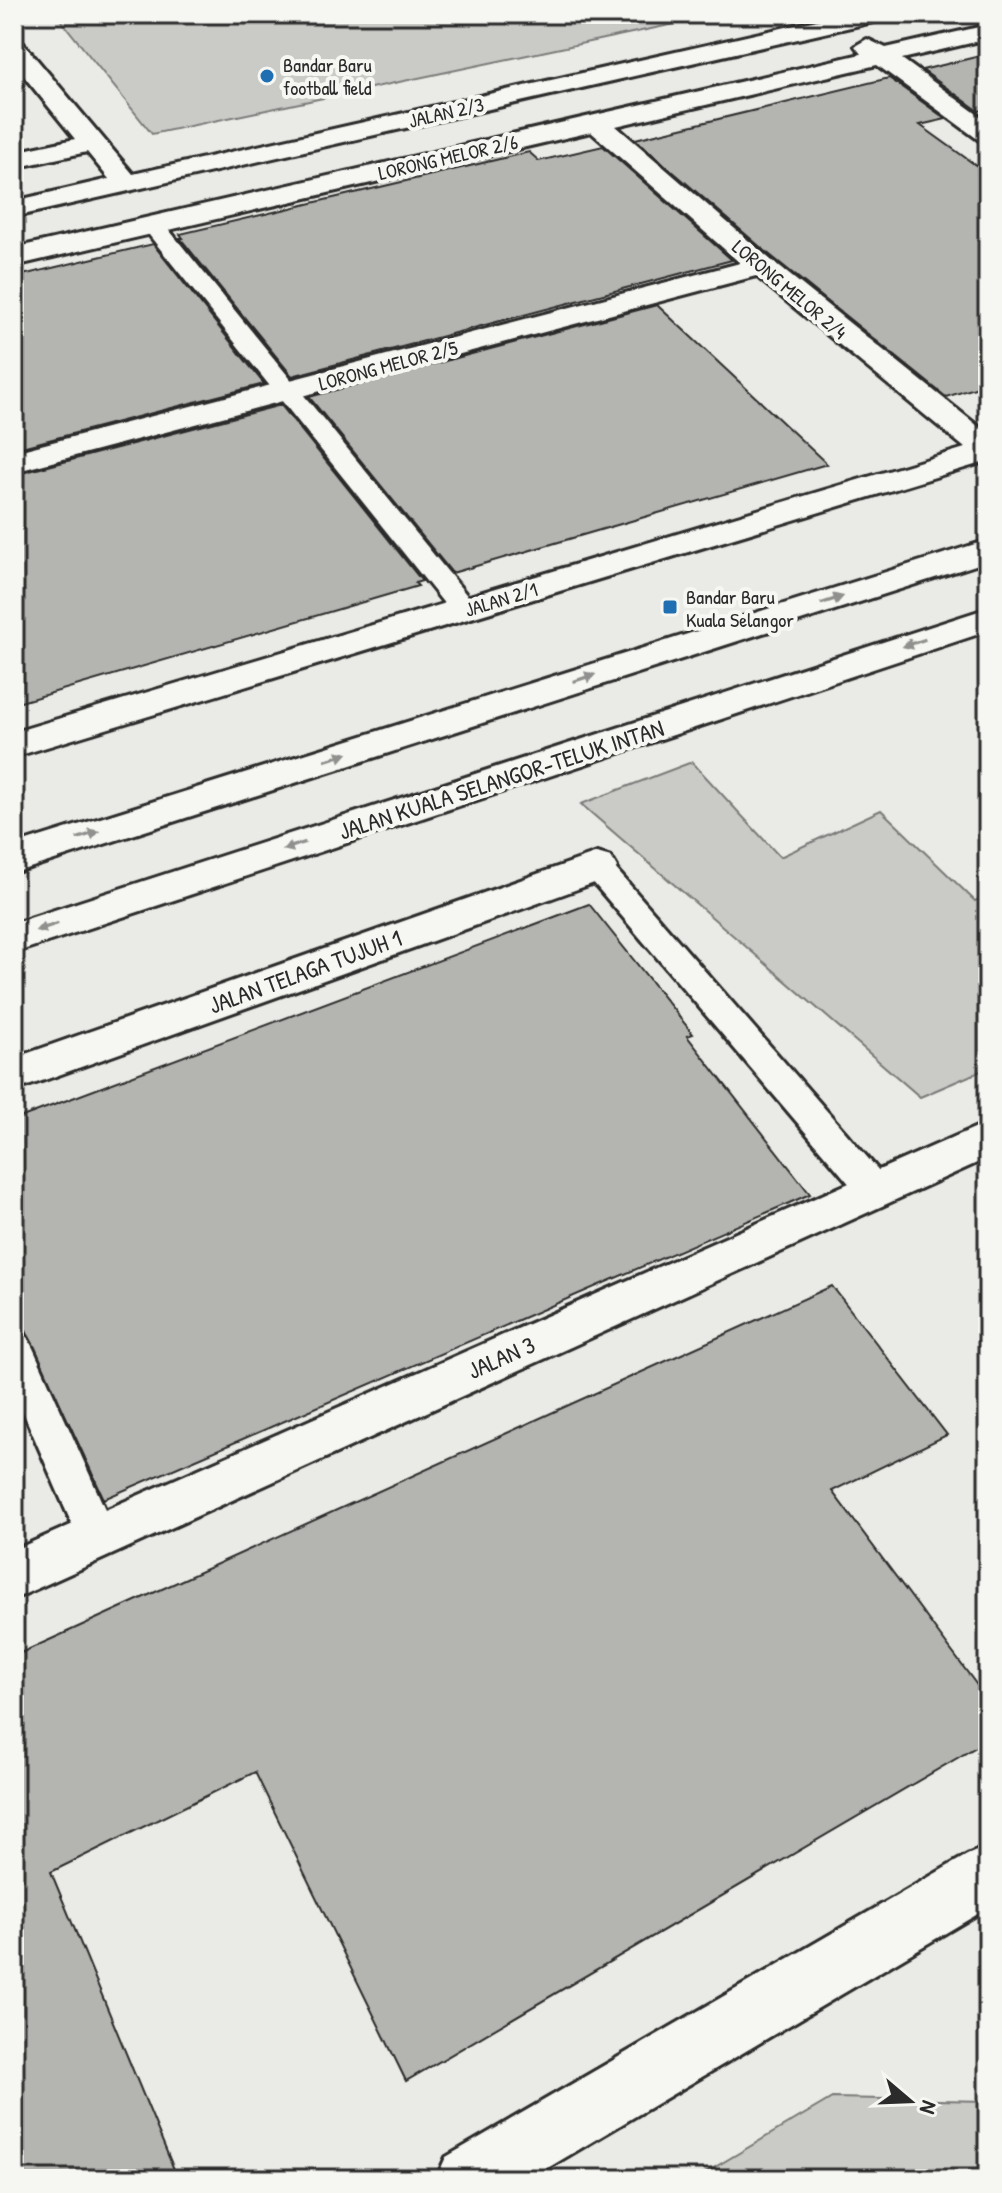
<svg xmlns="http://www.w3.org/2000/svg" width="1002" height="2193" font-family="'Patrick Hand',sans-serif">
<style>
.green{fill:#cacac7;stroke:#7a7a79;stroke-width:2}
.building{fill:#b4b4b1;stroke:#2b2b2b;stroke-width:2}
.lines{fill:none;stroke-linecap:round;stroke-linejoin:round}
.service-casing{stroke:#2b2b2b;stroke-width:6}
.minor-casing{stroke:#2b2b2b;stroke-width:6}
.trunk-casing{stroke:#2b2b2b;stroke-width:6}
.service{fill:#f6f6f2;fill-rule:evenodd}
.minor{fill:#f6f6f2;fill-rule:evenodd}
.trunk{fill:#f6f6f2;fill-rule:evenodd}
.oneway{fill:#90908e}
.poi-dot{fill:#1f6fb2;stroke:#f6f6f2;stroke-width:3}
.labels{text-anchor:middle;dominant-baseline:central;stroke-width:8;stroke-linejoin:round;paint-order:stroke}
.far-poi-label{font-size:20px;fill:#2b2b2b;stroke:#f6f6f2;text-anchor:start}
.far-street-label{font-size:20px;fill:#2b2b2b;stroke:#f6f6f2}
.street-label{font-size:24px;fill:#2b2b2b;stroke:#f6f6f2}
</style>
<rect width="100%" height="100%" fill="#eaeae6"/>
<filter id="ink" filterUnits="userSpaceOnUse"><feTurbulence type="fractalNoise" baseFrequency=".0125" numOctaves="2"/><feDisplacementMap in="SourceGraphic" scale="16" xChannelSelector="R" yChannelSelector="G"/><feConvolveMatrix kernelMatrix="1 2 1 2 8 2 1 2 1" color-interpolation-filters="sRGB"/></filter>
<g filter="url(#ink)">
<!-- green -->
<g class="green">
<polygon points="56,14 697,14 703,18 152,134"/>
<polygon points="692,762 780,857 881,810 975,901 988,895 988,1068 920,1097 581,804"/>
<polygon points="832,2098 988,2101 988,2179 695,2179"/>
</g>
<!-- building -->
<g class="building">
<polygon points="988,54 988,109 979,111 922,70"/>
<polygon points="889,78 946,119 920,125 988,174 988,384 946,397 765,251 635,139"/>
<polygon points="603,146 732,260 292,376 180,238 183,238 180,234 529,152 539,161"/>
<polygon points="153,244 264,384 14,449 14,277"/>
<polygon points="657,305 827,464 452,573 309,397"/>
<polygon points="281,405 422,581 415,583 418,586 14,704 14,475"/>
<polygon points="589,904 693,1034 687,1036 810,1194 104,1499 14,1305 14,1120"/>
<polygon points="832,1286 947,1435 832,1491 988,1700 988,1740 406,2081 255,1772 51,1872 178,2179 14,2179 14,1656"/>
</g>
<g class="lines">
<!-- service casing -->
<g class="service-casing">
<g id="service">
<polygon points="153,218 161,220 474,604 478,610 474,616 454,616 145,230 142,225 145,220"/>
<polygon points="597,856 608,860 887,1180 893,1190 887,1200 875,1204 863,1200 586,874 582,867 586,860"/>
<polygon points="14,1332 27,1337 33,1348 117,1536 111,1549 97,1554 83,1549 77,1536 14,1391"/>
</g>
</g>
<!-- minor casing -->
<g class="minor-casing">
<g id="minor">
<polygon points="844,14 889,14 877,21 14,217 14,201 109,179 87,152 14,168 14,152 75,139 14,64 14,40 23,43 133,174"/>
<polygon points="988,25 988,39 902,59 988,122 988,142 979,140 877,65 616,126 771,260 988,434 988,461 14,757 14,732 965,448 756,276 14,472 14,452 740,263 591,132 14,266 14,248 861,54 855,46 867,39 886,48"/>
<polygon points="597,853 611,857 617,867 611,877 14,1091 14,1058"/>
<polygon points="988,1122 988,1158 14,1599 14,1550"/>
<polygon points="988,1846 988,1908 529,2179 436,2179 446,2157 967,1855"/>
</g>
</g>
<!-- trunk casing -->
<g class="trunk-casing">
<g id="trunk">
<polygon points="988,540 988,561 14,873 14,845"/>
<polygon points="988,608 988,631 14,953 14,923"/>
</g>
</g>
<!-- service -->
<use href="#service" class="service"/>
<!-- minor -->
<use href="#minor" class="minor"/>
<!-- trunk -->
<use href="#trunk" class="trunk"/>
</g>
<!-- one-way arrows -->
<defs><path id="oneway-solid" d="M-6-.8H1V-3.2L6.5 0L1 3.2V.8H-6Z" transform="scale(2)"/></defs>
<g class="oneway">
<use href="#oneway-solid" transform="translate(832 600) rotate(-18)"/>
<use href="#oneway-solid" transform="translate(914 643) rotate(162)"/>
<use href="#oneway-solid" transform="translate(584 678) rotate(-18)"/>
<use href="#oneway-solid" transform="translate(336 757) rotate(-18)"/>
<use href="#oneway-solid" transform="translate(88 835) rotate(-18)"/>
<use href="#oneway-solid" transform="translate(294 846) rotate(162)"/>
<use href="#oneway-solid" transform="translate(47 927) rotate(162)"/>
</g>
</g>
<!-- markers -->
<g class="poi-dot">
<circle cx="267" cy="76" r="8"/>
<rect x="662" y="599" width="16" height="16" rx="4"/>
</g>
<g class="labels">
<!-- far-poi labels -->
<g class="far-poi-label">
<text x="283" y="64">Bandar Baru<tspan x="283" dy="23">football field</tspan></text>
<text x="686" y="596">Bandar Baru<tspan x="686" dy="23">Kuala Selangor</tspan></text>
</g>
<!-- far-street labels -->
<g class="far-street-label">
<text transform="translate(446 112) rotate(-13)">JALAN 2/3</text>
<text transform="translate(448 157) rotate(-13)">LORONG MELOR 2/6</text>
<text transform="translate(790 289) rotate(40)">LORONG MELOR 2/4</text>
<text transform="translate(388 365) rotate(-15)">LORONG MELOR 2/5</text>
<text transform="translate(501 599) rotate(-17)">JALAN 2/1</text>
</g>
<!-- street labels -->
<g class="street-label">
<text transform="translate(501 779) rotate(-18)">JALAN KUALA SELANGOR-TELUK INTAN</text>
<text transform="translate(305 971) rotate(-20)">JALAN TELAGA TUJUH 1</text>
<text transform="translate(501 1357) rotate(-24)">JALAN 3</text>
</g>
</g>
<!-- margin -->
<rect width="1002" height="2193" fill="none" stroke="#f6f6f2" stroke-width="48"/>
<rect x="24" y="24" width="954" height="2145" fill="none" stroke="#2b2b2b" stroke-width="3" filter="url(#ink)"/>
<!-- north arrow -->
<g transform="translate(910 2101) rotate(109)" stroke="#f6f6f2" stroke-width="6" paint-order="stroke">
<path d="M0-6L14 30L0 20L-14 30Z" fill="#2b2b2b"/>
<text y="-12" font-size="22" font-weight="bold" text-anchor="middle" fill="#2b2b2b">N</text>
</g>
</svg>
